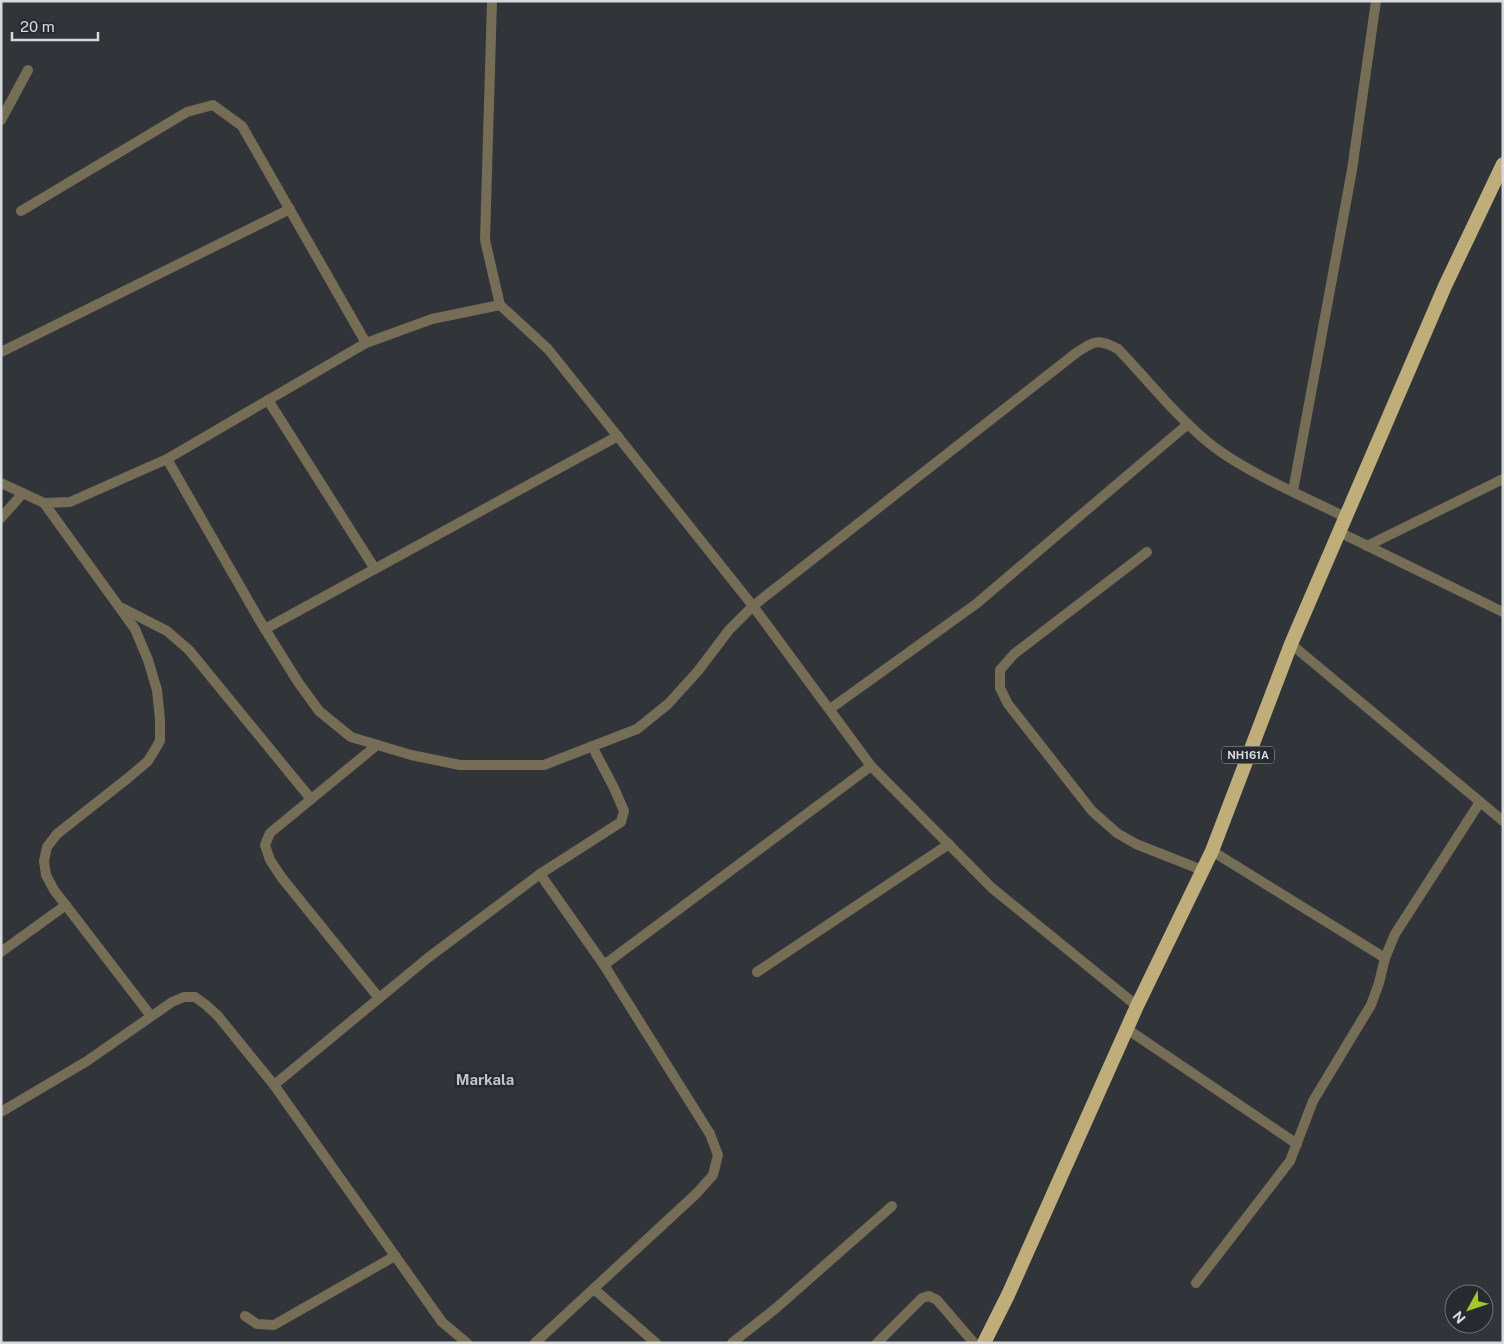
<svg xmlns="http://www.w3.org/2000/svg" width="1504" height="1344" font-family="'Public Sans',sans-serif">
<style>
.lines{fill:none;stroke-linecap:round;stroke-linejoin:round}
.minor{stroke:#756d56;stroke-width:10}
.tertiary{stroke:#756d56;stroke-width:10}
.trunk{stroke:#c0ae7a;stroke-width:14}
.labels{text-anchor:middle;dominant-baseline:central;stroke-width:5;stroke-linejoin:round;paint-order:stroke}
.shield{fill:#272b2f;stroke:#a3a6aa;stroke-width:1}
.shield-label{font-size:11px;font-weight:bold;fill:#d8dbde}
.quarter-label{font-size:15px;font-weight:bold;fill:#bec4c9;stroke:#272b2f}
</style>
<rect width="100%" height="100%" fill="#313539"/>
<g class="lines">
<!-- minor -->
<g class="minor">
<polyline points="1,120 28,70"/>
<polyline points="21,211 187,112 213,105 242,126 366,343"/>
<polyline points="1,352 290,209"/>
<polyline points="268,400 375,569"/>
<path d="M167 459 260 621 298 682 319 711 351 737 411 755 460 765H544L637 729 668 704 698 671 729 630 753 606 1076 353C1094 341 1098 338 1118 349 1148 380 1180 421 1214 447 1252 475 1303 496 1345 517"/>
<polyline points="1293,491 1352,170 1376,1"/>
<polyline points="44,503 135,629 148,660 157,690 160,720 160,741 148,761 128,778 57,834 47,847 44,861 46,875 54,890 151,1016"/>
<polyline points="1,518 23,493"/>
<polyline points="1339,532 1503,612"/>
<polyline points="1367,546 1503,479"/>
<polyline points="1147,552 1014,654 1000,670 1000,688 1008,704 1092,811 1117,833 1136,844 1202,870"/>
<polyline points="122,608 167,631 189,650 311,799"/>
<polyline points="265,629 618,436"/>
<polyline points="1291,644 1503,821"/>
<polyline points="830,709 976,604 1188,424"/>
<polyline points="377,745 270,833 265,845 270,860 282,878 379,998"/>
<polyline points="1212,851 1385,958"/>
<polyline points="1,952 66,905"/>
<polyline points="604,965 871,766"/>
<polyline points="757,972 949,844"/>
<polyline points="1127,1029 1297,1144"/>
<polyline points="274,1085 429,957 540,874 621,822 624,811 614,788 592,746"/>
<polyline points="1,1112 87,1061 172,1002 184,997 195,997 206,1005 218,1016 274,1085 442,1322 467,1343"/>
<polyline points="1196,1283 1290,1161 1313,1101 1371,1005 1379,983 1385,958 1395,934 1480,802"/>
<polyline points="594,1289 656,1343"/>
<polyline points="245,1316 257,1324 274,1325 395,1256"/>
<polyline points="535,1343 697,1193 713,1175 718,1155 710,1134 604,965 540,874"/>
<polyline points="732,1343 775,1309 892,1206"/>
<polyline points="877,1343 922,1298 929,1296 937,1300 974,1343"/>
</g>
<!-- tertiary -->
<g class="tertiary">
<polyline points="492,1 485,240 500,305 548,349 753,606 871,766 992,888 1137,1006"/>
<polyline points="1,483 44,503 70,502 167,459 366,343 432,319 500,305"/>
</g>
<!-- trunk -->
<polyline class="trunk" points="984,1343 1008,1295 1137,1006 1212,851 1291,644 1445,286 1503,164"/>
</g>
<g class="labels">
<!-- shield labels -->
<rect class="shield" x="1222" y="746.5" width="52" height="17" rx="4"/>
<g class="shield-label">
<text x="1248" y="755">NH161A</text>
</g>
<!-- quarter labels -->
<g class="quarter-label">
<text x="485" y="1079">Markala</text>
</g>
</g>
<!-- border -->
<rect width="1504" height="1344" fill="none" stroke="#d8dbde" stroke-width="5"/>
<!-- north arrow -->
<g transform="translate(1469 1309) rotate(230)"><circle r="24" fill="#272b2f" stroke="#6e7175"/>
<path d="M0-4L9 19L0 12L-9 19Z" fill="#a4c824"/>
<text y="-8" font-size="14" font-weight="bold" text-anchor="middle" fill="#d8dbde">N</text>
</g>
<!-- scale -->
<path d="M12 32v8h86v-8" fill="none" stroke="#d8dbde" stroke-width="2.5"/>
<text x="20" y="32" font-size="15" fill="#d8dbde" stroke="#272b2f" stroke-width="4" paint-order="stroke">20 m</text>
</svg>
